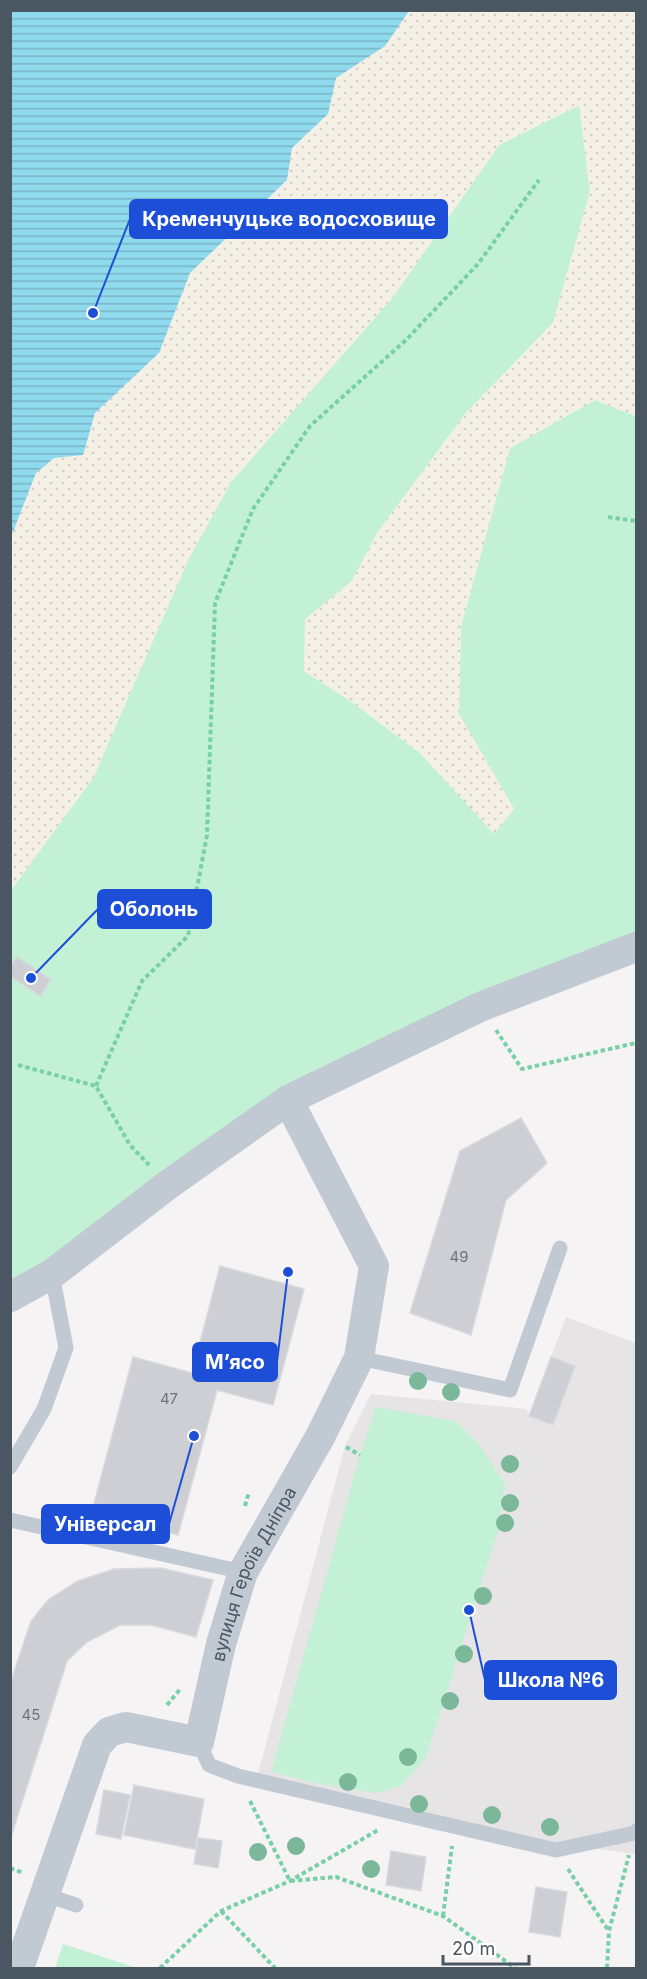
<svg xmlns="http://www.w3.org/2000/svg" width="647" height="1979" font-family="Inter,sans-serif">
<style>
.education{fill:#e6e4e5}
.green{fill:#c3f1d5}
.sand{fill:url(#sand-dots)}
.water{fill:url(#water-rules)}
.building{fill:#cdcfd5;stroke:#d7d9de;stroke-width:1.5}
.lines{fill:none;stroke-linecap:round;stroke-linejoin:round}
.path{stroke:#7ad0a6;stroke-width:4;stroke-dasharray:4.5 3;stroke-linecap:butt}
.lane{stroke:#c1cad2;stroke-width:15}
.street{stroke:#c1cad2;stroke-width:30}
.tree{fill:#7bb799}
.labels{text-anchor:middle;dominant-baseline:central;stroke-width:4.5;stroke-linejoin:round;paint-order:stroke}
.number-label{font-size:15px;fill:#6b747e}
.street-label{font-size:18px;fill:#4a5661;stroke:#fff}
.leader{fill:none;stroke:#1d4ed8;stroke-width:2}
.callout-dot{fill:#1d4ed8;stroke:#fff;stroke-width:2}
.callout{fill:#1d4ed8;stroke:#1d4ed8;stroke-width:2}
.callout-label{font-size:20px;text-anchor:middle;font-weight:bold;fill:#fff}
</style>
<defs>
<pattern id="sand-dots" width="8" height="8" patternUnits="userSpaceOnUse" patternTransform="scale(1.5)"><rect width="8" height="8" fill="#f5f0e5"/><path d="M2 2h.1M6 6h.1" fill="none" stroke="#d4d0c7" stroke-width="1.8" stroke-linecap="round"/></pattern>
<pattern id="water-rules" width="6" height="5" patternUnits="userSpaceOnUse" patternTransform="scale(1.5)"><rect width="6" height="5" fill="#90daee"/><path d="M0 2.5h6" fill="none" stroke="#78b4c4"/></pattern>
</defs>
<rect width="100%" height="100%" fill="#f5f3f3"/>
<!-- education -->
<polygon class="education" points="566,1317 636,1343 636,1854 550,1843 404,1806 258,1774 345,1446 371,1394 527,1409 529,1415"/>
<!-- green -->
<g class="green">
<polygon points="580,105 590,192 553,323 466,413 377,533 352,581 306,619 304,671 352,702 420,753 494,833 514,809 459,714 461,626 510,448 595,400 636,416 636,947 288,1100 11,1297 11,890 93,778 189,558 231,482 393,297 499,145"/>
<polygon points="376,1407 455,1421 478,1443 505,1484 497,1534 426,1757 401,1786 375,1793 320,1784 271,1772 360,1455"/>
<polygon points="63,1944 137,1968 55,1968"/>
</g>
<!-- sand -->
<polygon class="sand" points="409,11 636,11 636,416 595,400 510,448 461,626 459,714 514,809 494,834 420,753 352,702 304,671 305,619 352,581 377,533 466,413 553,323 590,192 579,105 499,145 393,297 231,482 189,558 93,778 11,890 11,537 36,473 54,458 83,455 95,413 159,353 190,273 287,181 292,148 328,114 336,78 385,46"/>
<!-- water -->
<polygon class="water" points="11,10 409,11 385,46 336,78 328,114 292,148 287,180 190,273 159,353 95,413 83,455 54,458 36,473 11,537"/>
<!-- building -->
<g class="building">
<polygon points="17,957 51,980 40,996 10,976 10,967"/>
<polygon points="521,1118 547,1163 506,1200 471,1335 410,1313 460,1151"/>
<polygon points="220,1266 304,1289 273,1405 217,1390 178,1535 92,1511 133,1357 192,1373"/>
<polygon points="551,1357 575,1366 553,1425 529,1416"/>
<polygon points="161,1568 213,1580 196,1637 151,1625 120,1625 87,1642 67,1661 10,1840 10,1684 31,1621 49,1599 78,1581 114,1569"/>
<polygon points="134,1785 204,1799 195,1849 124,1835"/>
<polygon points="104,1790 130,1795 121,1839 96,1834"/>
<polygon points="198,1838 222,1841 218,1868 194,1864"/>
<polygon points="391,1851 426,1857 421,1891 386,1885"/>
<polygon points="536,1887 567,1892 560,1937 529,1932"/>
</g>
<g class="lines">
<!-- path -->
<g class="path">
<polyline points="608,517 636,521"/>
<polyline points="496,1030 522,1069 636,1043"/>
<polyline points="18,1065 96,1086 130,1145 149,1165"/>
<polyline points="96,1086 142,981 188,936 207,835 215,603 253,509 310,426 405,341 478,264 539,180"/>
<polyline points="346,1447 360,1455"/>
<polyline points="245,1506 249,1492"/>
<polyline points="167,1705 181,1688"/>
<polyline points="250,1801 290,1881 336,1877 443,1916 515,1968"/>
<polyline points="10,1868 24,1873"/>
<polyline points="568,1869 608,1930"/>
<polyline points="221,1911 275,1968"/>
<polyline points="443,1916 452,1846"/>
<polyline points="160,1968 221,1911 290,1881 378,1830"/>
<polyline points="607,1968 609,1931 629,1855"/>
</g>
<!-- lane -->
<g class="lane">
<polyline points="359,1358 510,1390 560,1248"/>
<polyline points="10,1467 44,1409 66,1348 52,1274"/>
<polyline points="10,1520 243,1572"/>
<polyline points="199,1742 209,1765 238,1776 556,1850 635,1833 636,1831"/>
<polyline points="46,1895 76,1905"/>
</g>
<!-- street -->
<g class="street">
<polyline points="10,1297 52,1274 169,1184 288,1100 480,1007 636,947"/>
<path id="s1" d="M19 1968 97 1745 109 1732 126 1727 199 1742 221 1644 243 1572 320 1437 359 1358 374 1266 288 1100"/>
</g>
</g>
<!-- trees -->
<g class="tree">
<circle cx="418" cy="1381" r="9"/>
<circle cx="451" cy="1392" r="9"/>
<circle cx="510" cy="1464" r="9"/>
<circle cx="510" cy="1503" r="9"/>
<circle cx="505" cy="1523" r="9"/>
<circle cx="483" cy="1596" r="9"/>
<circle cx="464" cy="1654" r="9"/>
<circle cx="450" cy="1701" r="9"/>
<circle cx="408" cy="1757" r="9"/>
<circle cx="348" cy="1782" r="9"/>
<circle cx="419" cy="1804" r="9"/>
<circle cx="492" cy="1815" r="9"/>
<circle cx="550" cy="1827" r="9"/>
<circle cx="296" cy="1846" r="9"/>
<circle cx="258" cy="1852" r="9"/>
<circle cx="371" cy="1869" r="9"/>
</g>
<g class="labels">
<!-- number labels -->
<g class="number-label">
<text x="459" y="1256">49</text>
<text x="169" y="1398">47</text>
<text x="31" y="1714">45</text>
</g>
<!-- street labels -->
<g class="street-label">
<text stroke="none"><textPath href="#s1" startOffset="524">вулиця Героїв Дніпра</textPath></text>
</g>
</g>
<!-- callouts -->
<path class="leader" d="M93 313L130 219M31 978L98 909M288 1272L277 1362M194 1436L169 1524M469 1610L485 1680"/>
<g class="callout-dot">
<circle cx="93" cy="313" r="6"/>
<circle cx="31" cy="978" r="6"/>
<circle cx="288" cy="1272" r="6"/>
<circle cx="194" cy="1436" r="6"/>
<circle cx="469" cy="1610" r="6"/>
</g>
<g class="callout">
<rect x="130" y="200" width="317" height="38" rx="6"/>
<rect x="98" y="890" width="113" height="38" rx="6"/>
<rect x="193" y="1343" width="84" height="38" rx="6"/>
<rect x="42" y="1505" width="127" height="38" rx="6"/>
<rect x="485" y="1661" width="131" height="38" rx="6"/>
</g>
<g class="callout-label">
<text x="289" y="226">Кременчуцьке водосховище</text>
<text x="154" y="916">Оболонь</text>
<text x="235" y="1369">М’ясо</text>
<text x="105" y="1531">Універсал</text>
<text x="551" y="1687">Школа №6</text>
</g>
<!-- border -->
<rect width="647" height="1979" fill="none" stroke="#4a5661" stroke-width="24"/>
<!-- scale -->
<path d="M443 1955v9h86v-9" fill="none" stroke="#4a5661" stroke-width="3"/>
<text x="452" y="1955" font-size="18" fill="#4a5661" stroke="#ffffff" stroke-width="4.5" paint-order="stroke">20 m</text>
</svg>
